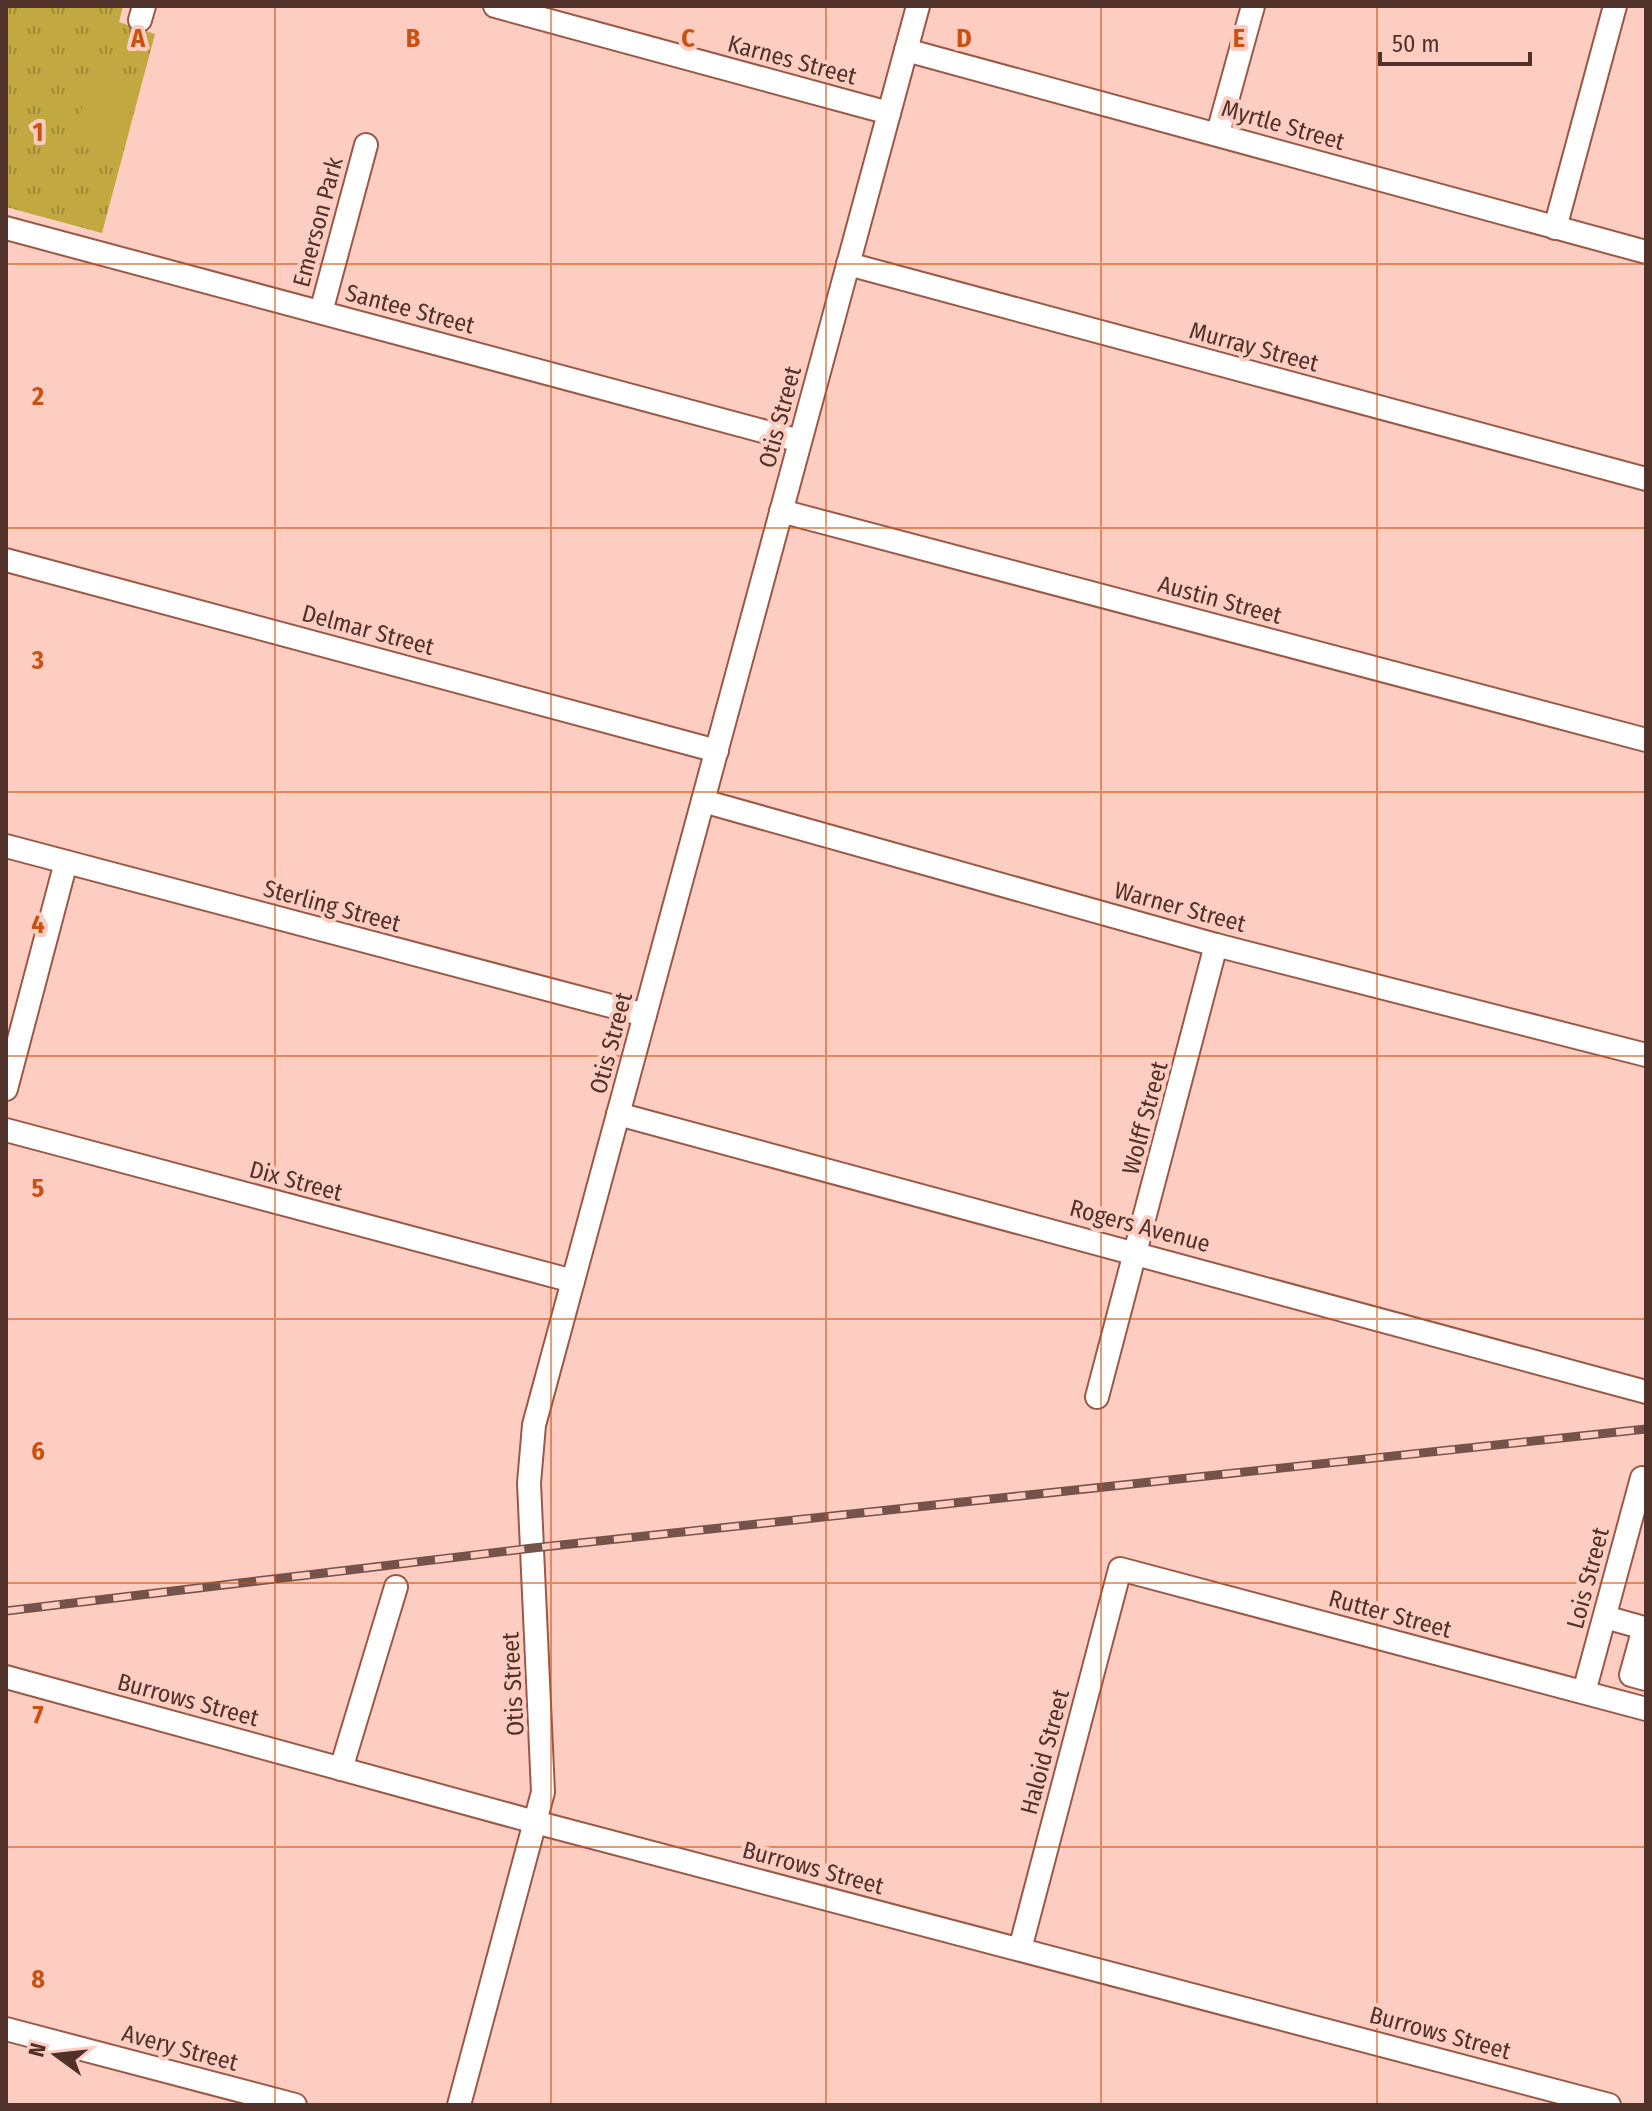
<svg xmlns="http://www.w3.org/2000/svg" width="1652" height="2111" font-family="'Fira Sans Condensed',sans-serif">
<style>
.grass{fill:url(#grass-tufts)}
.pitch{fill:#c1a841}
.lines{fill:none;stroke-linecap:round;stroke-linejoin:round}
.minor-casing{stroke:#9b5846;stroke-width:26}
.minor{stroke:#fff;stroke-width:22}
.rail-casing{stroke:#76534a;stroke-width:9}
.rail{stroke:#fccdc0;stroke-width:6;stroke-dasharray:18;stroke-linecap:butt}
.grid{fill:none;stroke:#ca5112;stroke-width:2;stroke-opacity:0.55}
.labels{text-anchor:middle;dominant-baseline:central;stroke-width:8;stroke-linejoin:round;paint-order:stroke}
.street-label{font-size:24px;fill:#51322a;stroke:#fccdc0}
.grid-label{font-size:26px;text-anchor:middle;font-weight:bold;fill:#ca5112;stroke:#fccdc0;stroke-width:8;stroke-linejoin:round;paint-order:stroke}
</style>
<defs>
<pattern id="grass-tufts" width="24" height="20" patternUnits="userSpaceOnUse" patternTransform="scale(2)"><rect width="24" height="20" fill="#c1a841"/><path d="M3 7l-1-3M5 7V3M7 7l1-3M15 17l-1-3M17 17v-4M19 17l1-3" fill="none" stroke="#9f8937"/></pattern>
</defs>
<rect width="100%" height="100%" fill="#fccdc0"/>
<!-- grass -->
<polygon class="grass" points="6,6 123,6 119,22 155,34 102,233 6,207"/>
<!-- pitch -->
<polygon class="pitch" points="92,72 138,85 118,157 72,144"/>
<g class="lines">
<!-- minor casing -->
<g class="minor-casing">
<g id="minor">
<polyline points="495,6 889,113"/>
<polyline points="140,20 144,6"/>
<polyline points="906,50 1646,252"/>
<polyline points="1218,133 1253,6"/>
<polyline points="6,228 800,441"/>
<polyline points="1555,228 1615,6"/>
<polyline points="848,264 1646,479"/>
<polyline points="321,312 366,145"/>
<polyline points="781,511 1646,740"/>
<polyline points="6,560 717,751"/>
<polyline points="703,801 1216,945 1646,1055"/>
<polyline points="6,846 645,1015"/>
<polyline points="6,1089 66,862"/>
<polyline points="618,1114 1646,1392"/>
<polyline points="6,1130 573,1281"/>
<polyline points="1097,1397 1216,945"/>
<polyline points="1605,1617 1644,1628 1631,1675 1646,1679"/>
<polyline points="6,1677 535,1822 1609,2105"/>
<polyline points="1584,1692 1642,1478"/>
<polyline points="341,1769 396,1587"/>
<polyline points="1020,1949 1120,1569 1646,1709"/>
<polyline points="6,2029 295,2105"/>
<polyline points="459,2105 543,1792 529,1483 534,1425 918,6"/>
</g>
</g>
<!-- minor -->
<use href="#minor" class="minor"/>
<!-- rail casing -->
<g class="rail-casing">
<polyline id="rail" points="6,1611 533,1548 1646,1429"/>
</g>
<!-- rail -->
<use href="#rail" class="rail"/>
</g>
<!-- grid -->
<path class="grid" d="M275 6V2105M551 6V2105M826 6V2105M1101 6V2105M1377 6V2105M6 264H1646M6 528H1646M6 792H1646M6 1056H1646M6 1319H1646M6 1583H1646M6 1847H1646"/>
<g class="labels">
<!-- street labels -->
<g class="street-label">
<text transform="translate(792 60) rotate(15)">Karnes Street</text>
<text transform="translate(1283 125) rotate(16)">Myrtle Street</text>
<text transform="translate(318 222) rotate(-75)">Emerson Park</text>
<text transform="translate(410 309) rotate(15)">Santee Street</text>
<text transform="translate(1254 347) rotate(15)">Murray Street</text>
<text transform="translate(780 417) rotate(-75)">Otis Street</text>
<text transform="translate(1220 600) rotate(15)">Austin Street</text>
<text transform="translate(368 630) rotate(15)">Delmar Street</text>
<text transform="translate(332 906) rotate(15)">Sterling Street</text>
<text transform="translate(1180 907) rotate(15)">Warner Street</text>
<text transform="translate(611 1043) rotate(-75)">Otis Street</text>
<text transform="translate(1145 1118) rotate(-75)">Wolff Street</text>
<text transform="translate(296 1181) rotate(15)">Dix Street</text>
<text transform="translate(1140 1226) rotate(15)">Rogers Avenue</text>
<text transform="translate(1588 1578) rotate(-75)">Lois Street</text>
<text transform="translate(1390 1614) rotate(15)">Rutter Street</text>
<text transform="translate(513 1684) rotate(-93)">Otis Street</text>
<text transform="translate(188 1700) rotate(15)">Burrows Street</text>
<text transform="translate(1045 1752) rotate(-75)">Haloid Street</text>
<text transform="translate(813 1868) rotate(15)">Burrows Street</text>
<text transform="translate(1440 2033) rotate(15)">Burrows Street</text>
<text transform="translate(180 2048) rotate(15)">Avery Street</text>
</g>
</g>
<g class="grid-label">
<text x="138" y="47">A</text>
<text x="413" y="47">B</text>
<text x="688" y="47">C</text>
<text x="964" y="47">D</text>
<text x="1239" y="47">E</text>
<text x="38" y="141">1</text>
<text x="38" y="405">2</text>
<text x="38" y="669">3</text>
<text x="38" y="933">4</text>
<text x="38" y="1197">5</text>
<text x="38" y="1460">6</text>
<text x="38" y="1724">7</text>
<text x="38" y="1988">8</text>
</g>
<!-- border -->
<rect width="1652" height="2111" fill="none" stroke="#51322a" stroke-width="16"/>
<!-- north arrow -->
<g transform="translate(56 2055) rotate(285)" stroke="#fccdc0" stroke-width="6" paint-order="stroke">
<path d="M0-6L14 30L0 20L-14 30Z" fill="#51322a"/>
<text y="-12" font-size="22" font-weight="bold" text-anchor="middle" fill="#51322a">N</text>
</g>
<!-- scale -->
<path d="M1380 52v12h150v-12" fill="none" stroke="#51322a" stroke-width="4"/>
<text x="1392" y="52" font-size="24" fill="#51322a" stroke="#fccdc0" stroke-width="6" paint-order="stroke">50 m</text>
</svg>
